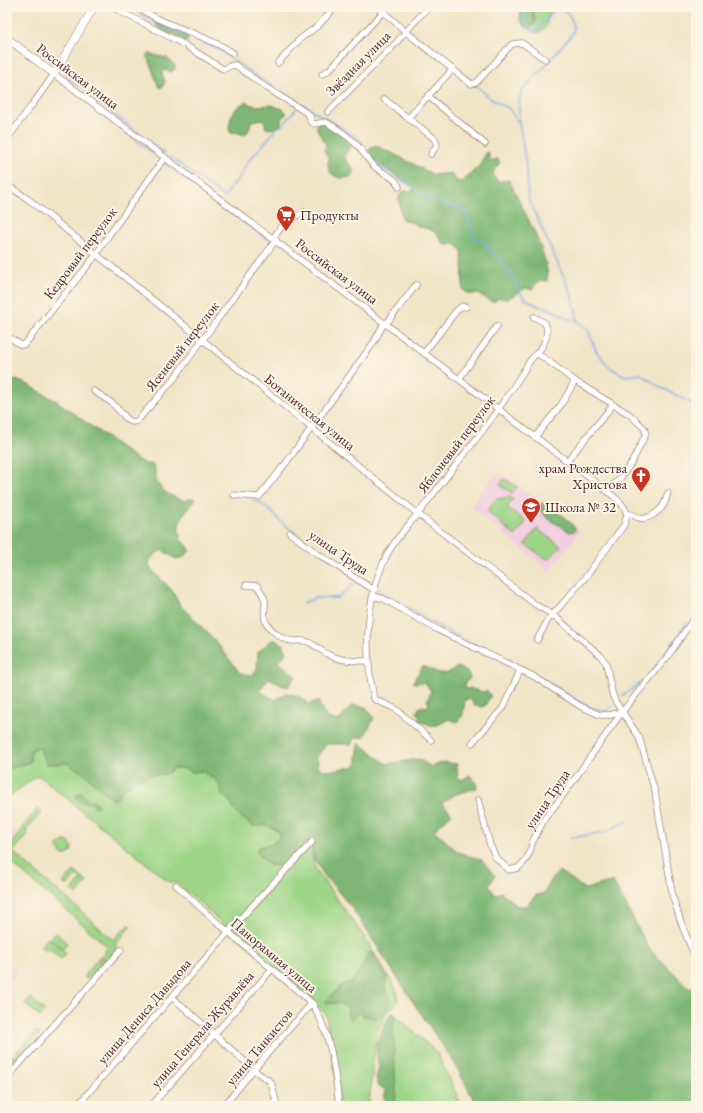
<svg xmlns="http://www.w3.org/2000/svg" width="703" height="1113" font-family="'EB Garamond',serif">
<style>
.built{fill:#f3cfdf}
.green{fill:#9ed688;stroke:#747a5a}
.forest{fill:#7eb774;stroke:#646b50}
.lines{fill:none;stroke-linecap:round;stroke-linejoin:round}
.stream{stroke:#79ade6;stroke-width:1.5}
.minor-casing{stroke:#9e827a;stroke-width:7}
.tertiary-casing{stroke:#9e827a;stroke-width:8}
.minor{stroke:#fff;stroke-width:5.5}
.tertiary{stroke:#fff;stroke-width:7}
.labels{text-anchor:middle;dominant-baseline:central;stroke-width:4;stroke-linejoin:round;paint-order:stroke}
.street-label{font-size:14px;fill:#4a1f2b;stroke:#fcf5e5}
.poi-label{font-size:14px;fill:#4a1f2b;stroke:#fcf5e5;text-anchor:start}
</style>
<rect width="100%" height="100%" fill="#fcf5e5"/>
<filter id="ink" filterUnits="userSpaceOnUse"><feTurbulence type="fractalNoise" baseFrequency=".025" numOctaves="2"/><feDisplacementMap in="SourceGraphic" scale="8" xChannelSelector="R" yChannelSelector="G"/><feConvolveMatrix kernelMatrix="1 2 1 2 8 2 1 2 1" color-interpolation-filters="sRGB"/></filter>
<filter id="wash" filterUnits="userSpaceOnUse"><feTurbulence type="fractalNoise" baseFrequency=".012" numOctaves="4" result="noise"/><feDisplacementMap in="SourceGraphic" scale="16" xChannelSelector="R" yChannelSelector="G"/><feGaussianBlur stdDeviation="0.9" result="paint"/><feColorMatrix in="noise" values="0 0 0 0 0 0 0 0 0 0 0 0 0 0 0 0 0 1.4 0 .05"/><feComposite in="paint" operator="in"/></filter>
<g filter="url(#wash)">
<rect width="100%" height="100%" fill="#f1e5c8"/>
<!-- built -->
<g class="built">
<polygon points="496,473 500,477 502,474 580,531 549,571 470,506"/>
<polygon points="7,824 17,832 7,844"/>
<polygon points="7,963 17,972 7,984"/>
</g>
<!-- green -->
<g class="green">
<path d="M533 7H554L548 15C547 25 548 28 537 33L528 28 536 23Z"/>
<polygon points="504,479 517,487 512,493 500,485"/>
<polygon points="510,497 513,500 507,507 526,522 515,536 487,511 496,499"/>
<polygon points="537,529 561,546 549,559 545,558 525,544"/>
<path d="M39 747 47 764 68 763 86 775 113 800 117 798 123 789 143 776 166 774 174 768H184L192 772 202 771C213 778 221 781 222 795L229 800 236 813 253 826 267 825 279 832 280 838 270 845 259 847 256 851 269 865 285 866 229 930 180 885 175 882H169L38 775 7 798V769L30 762 31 750Z"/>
<polygon points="38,808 42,811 27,829 27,835 13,852 53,887 47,894 7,859 7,848 22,830 21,829"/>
<circle cx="65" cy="848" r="7"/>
<polygon points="310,843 314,865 318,873 363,935 396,989 398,1001 386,1015 378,1029 375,1044 369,1106 340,1106 326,1014 231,932"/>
<polygon points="74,871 87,882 76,895 72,891 81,880 76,875 67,886 63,883"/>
<polygon points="55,888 113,940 124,928 126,929 129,925 131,926 116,943 115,951 103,964 104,953 108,947 49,895"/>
<polygon points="55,932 67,943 63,949 50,938"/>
<polygon points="48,938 66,953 61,959 49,948 45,951 40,946"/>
<polygon points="101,955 100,966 88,979 86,979 85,977 86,973"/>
<polygon points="30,998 45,1011 40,1017 25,1004"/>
<polygon points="392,1012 437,1053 462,1106 392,1106"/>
<polygon points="35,1031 40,1033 9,1069 7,1069 7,1054 10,1057 14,1056 31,1036 32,1037"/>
</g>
<!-- forest -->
<g class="forest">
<polygon points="521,7 532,7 535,23 527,28 520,20"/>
<path d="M157 21 186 33 189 36 187 42 183 41 177 35C167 35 163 33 156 25Z"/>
<polygon points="149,53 153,55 167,58 175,65 175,69 172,72 164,70 162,73 165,81 163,86 159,88 149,61 146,56"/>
<path d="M246 102 255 106 271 105 283 109 286 112V115L281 119V124C277 128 272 130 266 128L264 120 261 119 250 122V128L245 135 235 132 231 133 229 130C229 118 234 107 246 102Z"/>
<path d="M318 122C327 122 349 138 351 146L344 155C346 164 358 167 351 177 348 177 344 179 341 178 332 177 325 168 329 159L324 151 326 145 316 127Z"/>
<path d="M376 146 400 157 434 175 451 173 455 180 461 182 478 167 487 152 489 153V161L498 159 500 163 495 168 493 175C498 184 501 181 509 180L510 182C519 201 553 263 547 281 539 280 535 283 532 290L526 288 507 299 499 298 493 302 478 294H469L463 290 462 251 456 244 445 245C441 242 440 238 437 234 433 230 424 227 419 227 414 221 407 223 402 219L399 200 400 194 404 191H413L414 188 374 160H370L367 155 371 147Z"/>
<path d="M16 380 27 384 58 402 138 460 146 464H152C156 469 155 473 156 479 160 492 173 497 185 501L187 499 194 498 195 502C188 508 180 517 179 526 178 531 181 534 180 539L188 546 190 551 184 557 176 559 162 550C155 554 149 557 149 567L171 589 180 605 213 638 240 673 251 675 257 669 258 652 273 639 282 644 287 652 278 662 296 676 288 687 281 685 269 678 259 691 275 700 286 693 299 696 308 704 318 701 327 718 339 721 352 705 366 707 374 718 364 737 354 738 352 744H327L317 756 319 768 328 771 356 766 359 742 386 764 419 759 431 767 443 762 457 764 458 777 462 780 470 775 476 783 477 788 456 794 442 803 452 814 434 830 458 852 482 860 495 876 489 885 495 895 501 892 517 906H526L536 895C548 894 545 889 551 881 553 877 557 874 559 871L585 889 613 881 648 947 690 989 696 985V1106H477L454 1062 417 1008 352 908 325 876 314 859 312 844H305L285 866 269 865 256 851 259 847 270 845 280 838 279 832 267 825 253 826 236 813 229 800 222 795C221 781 213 778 202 771L192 772 184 768H174L166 774 143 776 123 789 117 798 113 800 86 775 68 763 47 764 39 747 31 750 30 762 7 769V383Z"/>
<path d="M542 503H545L553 508 556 512 565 517 575 528V531L569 532C559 523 545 521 540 508Z"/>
<path d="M423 666 439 673H448L456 667 461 668 469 674 470 679 465 682V689L471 688 473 690H478L481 692 487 691 491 696 486 703 487 704 483 707 474 705 471 700 465 699 463 715 457 722 448 719C436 728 431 727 418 719L420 717 417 712 419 708 423 706 427 707 429 703 427 701 431 691 425 682 414 683V680Z"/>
<path d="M80 792 84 797 97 803 98 806 96 807C94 806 92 804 90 803 82 802 80 805 76 796Z"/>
<path d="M372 952 387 977 385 989C397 1008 389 1004 379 1019H374L370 1016H363L358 1011 353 1019H350L347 1013 348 1009 346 1006 338 1003 326 1004V1001L343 984 351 983C358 974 365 964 367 953Z"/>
<path d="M391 1014H394L396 1016 393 1024 396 1092C396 1099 396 1102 389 1105L384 1099 386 1090 378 1086 376 1077C382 1064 375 1059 377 1046 379 1034 385 1024 391 1014Z"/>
</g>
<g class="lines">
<!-- stream -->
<g class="stream">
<polyline points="131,7 138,13 155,22 192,37 219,50 269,85 334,123 356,137 362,143 370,157 378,165 417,190 428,199 466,210 468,213 473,234 477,239 482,240 486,243 492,253 500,258 503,263 508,269 514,282 524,298 540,307 546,307 569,319 578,321 588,330 596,351 609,367 621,374 627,376 641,374 660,387 696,405"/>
<path d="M523 7C523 17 524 27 535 32L558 7"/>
<polyline points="398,21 406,27"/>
<polyline points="410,31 431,48"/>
<polyline points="434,50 451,64"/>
<polyline points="454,66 472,81"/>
<polyline points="65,76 80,87"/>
<polyline points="476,85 491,99 508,108 519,123 526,164 528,198 571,293 574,302 578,321"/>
<polyline points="67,87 161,159"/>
<polyline points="84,91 164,153"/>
<path d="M519 122V105L521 92 547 64 573 33C576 23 569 14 562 7"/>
<polyline points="170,157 224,197 240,176 247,163 254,155 273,133 276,128 283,125 296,109"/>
<polyline points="165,163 268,240"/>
<path d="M252 499C262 502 273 513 280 521L318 550 373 585"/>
<polyline points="377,588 384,594 432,623 522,668"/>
<polyline points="303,603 315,598 338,598 356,582"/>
<path d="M529 671C548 680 588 712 607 711L612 706"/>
<polyline points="622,696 645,680 661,660 686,623"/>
<polyline points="569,838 605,832 627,821"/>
</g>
</g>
</g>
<g filter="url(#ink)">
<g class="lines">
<!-- minor casing -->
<g class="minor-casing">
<g id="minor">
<path d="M112 7 185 45 223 69C228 69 229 64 235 65L267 88 307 113 310 116V121L314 124 326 122C337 129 348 135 357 145 363 152 368 160 375 167 382 173 396 177 399 187"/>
<path d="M138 7C167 28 204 33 233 53"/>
<polyline points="378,7 406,32 471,84 476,83 512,44 522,43 545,59"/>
<polyline points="278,63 300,39 319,25 335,7"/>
<polyline points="322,74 329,70 383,12"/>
<polyline points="428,96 485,144"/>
<polyline points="384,99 408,118"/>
<polyline points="328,112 393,46 428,7"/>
<path d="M7 140C22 117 39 97 54 74L607 491C615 498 624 503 627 514"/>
<polyline points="431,154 437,145 435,139 408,118 453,69"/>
<polyline points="7,185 28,199 418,514 536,605 553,615 600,655 606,663 612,693 615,701 639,737 655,792 673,898 683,928 696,959"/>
<polyline points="273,238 286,221 293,219 303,212"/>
<polyline points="386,324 416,285"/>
<polyline points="7,336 21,345 25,344 96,255 104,242 165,157"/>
<polyline points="424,353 457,310 462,306 466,307"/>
<polyline points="537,353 575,381 629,414 644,428 646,434 632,462 622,476 607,491"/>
<polyline points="459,379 497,326"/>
<polyline points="94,391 112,403 127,419 132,422 137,421 173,380 276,240"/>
<polyline points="535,437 561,405 575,381"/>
<polyline points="567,461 613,405"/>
<polyline points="234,495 259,497 286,463 374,342 384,323"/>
<path d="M627 514C633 513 634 516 639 518 648 521 662 510 665 502 666 499 667 496 668 493"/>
<polyline points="290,533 318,554 374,590"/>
<path d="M246 585 258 586C260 591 264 596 265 600 266 607 262 615 266 622 271 631 282 640 293 641 298 641 303 640 308 642 316 645 322 652 329 655 341 661 356 661 369 661"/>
<polyline points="373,596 384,599 438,630 533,676 580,706 600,715 610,715 621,712"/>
<polyline points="537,640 548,620 584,579 624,525 627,514"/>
<path d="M431 740 396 709 374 699C364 653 365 600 386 557 394 539 412 522 424 506 460 459 499 413 529 362 534 355 541 351 544 343 547 337 548 329 545 323L534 317"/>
<polyline points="472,743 503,708 508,697 520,671"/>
<polyline points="478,800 490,845 496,858 509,870 518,868 525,861 529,854 533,841 545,818 564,794 622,712 668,656 696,615"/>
<path d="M176 885 204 911 312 1003C331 1034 335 1070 339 1106"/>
<polyline points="172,997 259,1074 271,1082 277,1106"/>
<polyline points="7,1078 121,950"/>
<polyline points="77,1106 238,921 312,842"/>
<polyline points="151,1106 272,969"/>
<polyline points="224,1106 254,1069 312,1003"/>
</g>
</g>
<!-- tertiary casing -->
<g class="tertiary-casing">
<polyline id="tertiary" points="7,38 54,74 94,7"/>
</g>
<!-- minor -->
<use href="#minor" class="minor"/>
<!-- tertiary -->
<use href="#tertiary" class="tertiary"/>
</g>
</g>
<!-- icons -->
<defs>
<g id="supermarket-pin" transform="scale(1)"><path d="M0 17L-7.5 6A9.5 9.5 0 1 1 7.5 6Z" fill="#c8321e" stroke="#fcf5e5"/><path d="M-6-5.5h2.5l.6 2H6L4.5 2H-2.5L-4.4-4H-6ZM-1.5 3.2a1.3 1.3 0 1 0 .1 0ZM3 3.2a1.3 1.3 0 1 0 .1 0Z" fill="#fff"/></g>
<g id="church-pin" transform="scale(1)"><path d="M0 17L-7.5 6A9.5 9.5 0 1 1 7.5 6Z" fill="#c8321e" stroke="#fcf5e5"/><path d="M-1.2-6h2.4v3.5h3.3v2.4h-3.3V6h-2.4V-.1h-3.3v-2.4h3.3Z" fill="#fff"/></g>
<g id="school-pin" transform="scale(1)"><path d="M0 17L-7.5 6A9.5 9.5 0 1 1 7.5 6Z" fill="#c8321e" stroke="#fcf5e5"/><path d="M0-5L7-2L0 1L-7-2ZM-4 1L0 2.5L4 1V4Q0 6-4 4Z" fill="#fff"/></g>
</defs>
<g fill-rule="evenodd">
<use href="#supermarket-pin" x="286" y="215"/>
<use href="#church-pin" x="641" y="476"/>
<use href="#school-pin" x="531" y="507"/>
</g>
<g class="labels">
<!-- street labels -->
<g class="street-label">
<text transform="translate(358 63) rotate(-45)">Звёздная улица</text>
<text transform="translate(78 76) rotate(37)">Российская улица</text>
<text transform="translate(80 253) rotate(-53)">Кедровый переулок</text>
<text transform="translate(337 271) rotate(37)">Российская улица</text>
<text transform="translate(182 346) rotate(-52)">Ясеневый переулок</text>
<text transform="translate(310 412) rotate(39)">Ботаническая улица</text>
<text transform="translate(456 444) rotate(-53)">Яблоневый переулок</text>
<text transform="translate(339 552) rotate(34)">улица Труда</text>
<text transform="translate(547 799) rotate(-56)">улица Труда</text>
<text transform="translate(274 955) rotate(40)">Панорамная улица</text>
<text transform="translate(144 1011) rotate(-49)">улица Дениса Давыдова</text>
<text transform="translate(202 1029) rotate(-49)">улица Генерала Журавлёва</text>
<text transform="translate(259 1047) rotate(-50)">улица Танкистов</text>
</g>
<!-- poi labels -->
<g class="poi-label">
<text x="300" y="215">Продукты</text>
<text x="627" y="468" text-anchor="end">храм Рождества<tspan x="627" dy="16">Христова</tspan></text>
<text x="545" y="507">Школа № 32</text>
</g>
</g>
<!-- margin -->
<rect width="703" height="1113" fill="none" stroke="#fcf5e5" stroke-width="24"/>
</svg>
